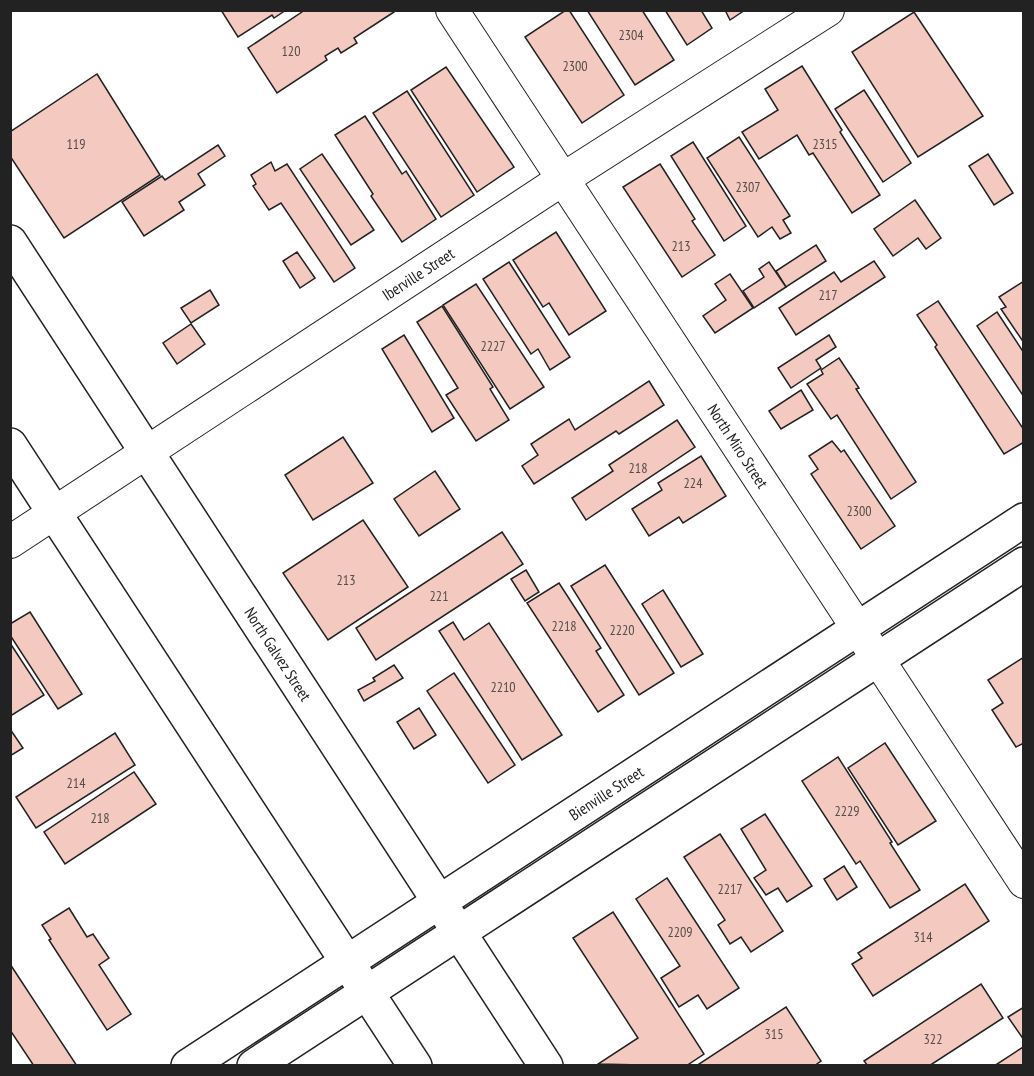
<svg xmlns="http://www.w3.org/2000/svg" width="1034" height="1076" font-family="'PT Sans Narrow',sans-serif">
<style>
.building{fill:#f3c9c0;stroke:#222;stroke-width:1.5}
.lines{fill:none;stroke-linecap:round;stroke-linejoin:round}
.minor-casing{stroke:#222;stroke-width:34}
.tertiary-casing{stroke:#222;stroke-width:36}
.minor{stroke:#fff;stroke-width:32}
.tertiary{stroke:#fff;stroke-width:33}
.labels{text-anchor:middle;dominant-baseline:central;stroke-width:4.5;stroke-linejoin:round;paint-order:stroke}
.number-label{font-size:14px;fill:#564c4a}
.street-label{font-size:16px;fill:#222;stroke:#fff}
</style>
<rect width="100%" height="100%" fill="#fff"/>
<!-- building -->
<g class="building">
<polygon points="221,10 286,10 274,18 272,15 238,37"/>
<polygon points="305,10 394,10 394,12 354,38 357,43 341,53 338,48 325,56 327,60 277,93 248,48"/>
<polygon points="566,10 569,10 624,95 582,123 525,37"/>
<polygon points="587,10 642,10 674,60 635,85"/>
<polygon points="665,10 701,10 712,28 687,45"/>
<polygon points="725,10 745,10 730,20"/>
<polygon points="914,12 983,116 918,157 852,52"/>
<polygon points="802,66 842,130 840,132 880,195 852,213 813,153 809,155 797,135 759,159 742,132 778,110 765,89"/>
<polygon points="446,67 514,167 477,192 411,90"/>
<polygon points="97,74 160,175 64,238 10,156 10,132"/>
<polygon points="864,90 911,163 883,182 835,109"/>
<polygon points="407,91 474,195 441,217 373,113"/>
<polygon points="365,116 402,174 406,171 436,219 402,242 371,196 373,194 335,135"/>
<polygon points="739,137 790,216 783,220 791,233 780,239 772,227 758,237 707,158"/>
<polygon points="693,142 746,226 724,241 671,156"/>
<polygon points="218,145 225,156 198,174 205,185 179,202 184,210 144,236 122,202 162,176 165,180"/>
<polygon points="322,154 374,230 351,245 300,169"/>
<polygon points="988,154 1013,193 994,205 969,166"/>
<polygon points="271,162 275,171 287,164 355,268 334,282 281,203 269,210 253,186 256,184 251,175"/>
<polygon points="660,164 695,219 692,221 715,255 682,277 623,187"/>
<polygon points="915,200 941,238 926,249 918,238 893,256 874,229"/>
<polygon points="556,232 606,311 569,335 549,303 543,307 513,260"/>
<polygon points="816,245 826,261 786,287 776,271"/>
<polygon points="297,252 315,278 300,288 283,261"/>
<polygon points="874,261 885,277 796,335 779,308 834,272 841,282"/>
<polygon points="509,262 570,357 550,370 538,349 531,354 483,279"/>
<polygon points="769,262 786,287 754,308 743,291 764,277 759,269"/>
<polygon points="730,274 753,308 715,333 703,316 726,300 715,284"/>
<polygon points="1024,281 1024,343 1001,309 1006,307 999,297"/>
<polygon points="476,284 544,387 510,409 443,305"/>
<polygon points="210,290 219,305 191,323 181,308"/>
<polygon points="938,301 1024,430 1024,442 1004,454 935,347 937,345 917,315"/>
<polygon points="442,306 493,387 490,389 509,420 476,441 446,395 458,388 417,322"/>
<polygon points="997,312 1024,353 1024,397 977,326"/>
<polygon points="191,324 205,344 177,364 163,343"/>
<polygon points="404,335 454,418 432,432 382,349"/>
<polygon points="829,335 836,347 816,360 821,368 791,388 778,368"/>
<polygon points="839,358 859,388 856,389 916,482 891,499 837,415 831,419 807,384 823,374 821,370"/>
<polygon points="649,381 664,405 619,434 616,431 534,484 522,466 538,455 531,444 569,419 575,430"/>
<polygon points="801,390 813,410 781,429 769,411"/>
<polygon points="677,420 695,447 586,520 572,498 613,471 609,465"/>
<polygon points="343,437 373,483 313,520 285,475"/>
<polygon points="832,441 841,452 844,450 895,526 861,549 811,474 818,469 809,456"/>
<polygon points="701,456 726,496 683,523 679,517 649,536 632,509 662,490 658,483"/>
<polygon points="435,471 460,509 419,536 394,499"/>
<polygon points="363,520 408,587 328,640 283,573"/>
<polygon points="502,532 523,564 376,660 356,628"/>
<polygon points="605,565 674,673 639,695 571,586"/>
<polygon points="526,570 539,592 525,601 511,579"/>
<polygon points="559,583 601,648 596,651 624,695 598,712 527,603"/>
<polygon points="663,590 703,654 681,667 642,604"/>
<polygon points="30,612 82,694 58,709 10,635 10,624"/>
<polygon points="453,622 464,640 489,623 562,735 522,760 439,631"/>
<polygon points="10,643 44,695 12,715 10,712"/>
<polygon points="1024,657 1024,743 1016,747 992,710 1003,703 988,680"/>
<polygon points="394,665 403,678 364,701 358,690 375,681 373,678"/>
<polygon points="454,673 515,765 488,783 427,691"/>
<polygon points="419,708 436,735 414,749 397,722"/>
<polygon points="10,729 23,748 10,756"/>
<polygon points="115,733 135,765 36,828 16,797"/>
<polygon points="885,743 936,821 898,845 848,768"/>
<polygon points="838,757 892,842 890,843 920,890 890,908 860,861 856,864 802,781"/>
<polygon points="134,772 156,804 65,864 44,832"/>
<polygon points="765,814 812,886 787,902 778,888 766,895 754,878 766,870 741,829"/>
<polygon points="720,834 783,931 751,952 741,937 730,944 718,925 725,920 684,857"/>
<polygon points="844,866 857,887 837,900 824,879"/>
<polygon points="667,878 739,988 707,1009 698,995 679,1007 661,978 680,966 636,899"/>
<polygon points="965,884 989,921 873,996 852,964 862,958 858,953"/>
<polygon points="69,908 87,937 93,934 109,958 99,965 131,1014 107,1030 49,940 51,939 42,925"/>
<polygon points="613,912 704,1054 686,1066 598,1064 638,1038 573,938"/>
<polygon points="10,964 77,1066 34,1066 10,1030"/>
<polygon points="981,984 1003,1018 929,1066 868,1066 864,1061"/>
<polygon points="786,1007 821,1061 814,1066 696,1066"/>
<polygon points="1024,1007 1024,1040 1008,1017"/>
<polygon points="1023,1047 1024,1066 994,1066"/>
</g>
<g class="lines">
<!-- minor casing -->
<g class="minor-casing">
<g id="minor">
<polyline points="452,10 1024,882"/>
<polyline points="10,542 563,179 828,10"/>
</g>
</g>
<!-- tertiary casing -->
<g class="tertiary-casing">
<g id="tertiary">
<polyline points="10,242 546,1066"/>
<polyline points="10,445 415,1066"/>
<polyline points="188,1066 1024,520"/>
<polyline points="254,1066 1024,564"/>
</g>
</g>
<!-- minor -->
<use href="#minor" class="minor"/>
<!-- tertiary -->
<use href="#tertiary" class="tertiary"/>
</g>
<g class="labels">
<!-- number labels -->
<g class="number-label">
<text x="631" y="35">2304</text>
<text x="291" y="51">120</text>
<text x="575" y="66">2300</text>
<text x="76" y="144">119</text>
<text x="825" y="144">2315</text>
<text x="748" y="187">2307</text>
<text x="681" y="246">213</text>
<text x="828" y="295">217</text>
<text x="493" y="346">2227</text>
<text x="638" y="468">218</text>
<text x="693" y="483">224</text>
<text x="859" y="511">2300</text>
<text x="346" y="580">213</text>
<text x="439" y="596">221</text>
<text x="564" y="626">2218</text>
<text x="622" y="630">2220</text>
<text x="503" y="687">2210</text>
<text x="76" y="783">214</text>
<text x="847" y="811">2229</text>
<text x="100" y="818">218</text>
<text x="730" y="889">2217</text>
<text x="680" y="932">2209</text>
<text x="923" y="937">314</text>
<text x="774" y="1034">315</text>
<text x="933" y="1039">322</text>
</g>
<!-- street labels -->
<g class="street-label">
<text transform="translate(418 274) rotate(-33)">Iberville Street</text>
<text transform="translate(738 446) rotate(57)">North Miro Street</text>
<text transform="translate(278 654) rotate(57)">North Galvez Street</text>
<text transform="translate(606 793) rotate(-33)">Bienville Street</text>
</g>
</g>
<!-- border -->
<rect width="1034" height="1076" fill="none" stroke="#222222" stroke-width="24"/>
</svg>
